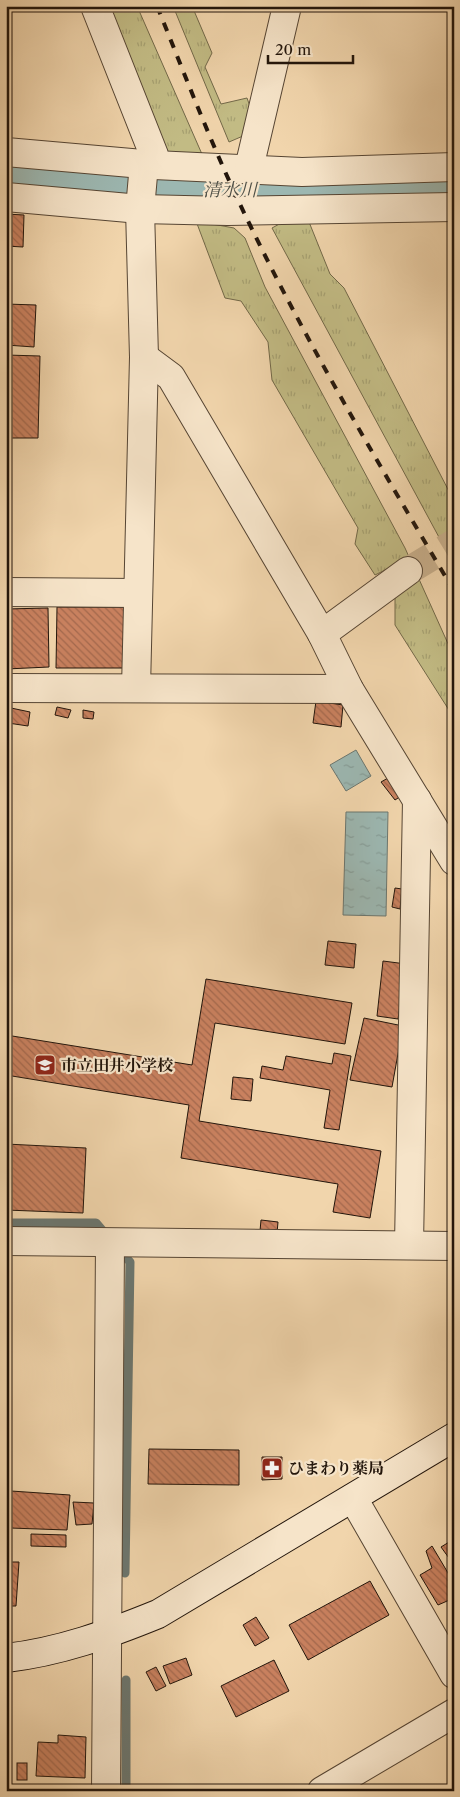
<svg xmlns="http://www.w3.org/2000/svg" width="460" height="1797" font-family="'Libre Caslon Text','Noto Serif JP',serif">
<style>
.grass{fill:url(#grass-tufts);stroke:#726848}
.water{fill:url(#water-ripples);stroke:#6b766f}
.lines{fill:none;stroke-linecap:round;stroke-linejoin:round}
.stream{stroke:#6b766f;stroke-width:9}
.river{stroke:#9cb7b1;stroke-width:51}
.building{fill:url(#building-back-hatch);stroke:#22150b}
.street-tunnel{stroke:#c8af8c;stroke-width:28;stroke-dasharray:28 14;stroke-linecap:butt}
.street-casing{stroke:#564533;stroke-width:30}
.secondary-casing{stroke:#22150b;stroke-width:30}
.street{stroke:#f6e4c9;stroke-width:28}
.secondary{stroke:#f6e4c9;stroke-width:28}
.rail{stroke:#22150b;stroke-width:4;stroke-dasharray:9 9;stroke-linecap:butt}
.labels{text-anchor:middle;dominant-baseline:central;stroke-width:4.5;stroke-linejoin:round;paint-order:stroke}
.poi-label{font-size:16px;font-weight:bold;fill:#22150b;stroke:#f6e4c9;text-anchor:start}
.water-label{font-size:18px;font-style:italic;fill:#4d4e45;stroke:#f6e4c9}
</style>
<defs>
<pattern id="grass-tufts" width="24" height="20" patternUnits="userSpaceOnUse" patternTransform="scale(1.25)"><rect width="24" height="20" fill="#c2bb84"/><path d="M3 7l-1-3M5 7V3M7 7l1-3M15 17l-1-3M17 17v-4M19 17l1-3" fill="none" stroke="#a6a071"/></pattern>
<pattern id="water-ripples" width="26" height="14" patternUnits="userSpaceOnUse" patternTransform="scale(1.25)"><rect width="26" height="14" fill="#9cb7b1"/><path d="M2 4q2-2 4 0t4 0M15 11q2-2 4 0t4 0" fill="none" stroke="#869c97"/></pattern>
<pattern id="building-back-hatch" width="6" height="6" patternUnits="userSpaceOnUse" patternTransform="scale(1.25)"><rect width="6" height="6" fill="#c9815f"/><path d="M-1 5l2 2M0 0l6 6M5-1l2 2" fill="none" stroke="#a3684d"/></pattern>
</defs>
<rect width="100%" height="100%" fill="#f1d5ac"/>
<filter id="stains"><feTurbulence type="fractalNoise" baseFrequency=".004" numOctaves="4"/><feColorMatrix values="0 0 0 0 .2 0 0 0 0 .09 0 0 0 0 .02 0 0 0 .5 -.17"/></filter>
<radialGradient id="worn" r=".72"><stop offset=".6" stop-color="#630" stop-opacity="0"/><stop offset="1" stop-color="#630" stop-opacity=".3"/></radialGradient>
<!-- grass -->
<g class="grass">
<polygon points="101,6 137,6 205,161 162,152"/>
<polygon points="173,6 192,6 212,53 205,67 221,104 247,98 252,112 243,136 229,142"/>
<polygon points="307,217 330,274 344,288 454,501 454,530 450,532 454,540 454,565 272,228 283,222"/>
<polygon points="196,221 234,228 245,238 265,287 405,548 454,657 454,718 395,625 395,594 401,562 375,575 355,544 358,528 272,380 268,342 241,301 225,298"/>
</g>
<!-- water -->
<g class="water">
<polygon points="356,750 371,776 346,791 330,765"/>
<polygon points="346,812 388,812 386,916 343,915"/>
</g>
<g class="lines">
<!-- stream -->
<g class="stream">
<polyline points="6,1223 96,1223 107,1236"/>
<polyline points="117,1248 130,1262 125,1573"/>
<polyline points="126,1791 126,1680"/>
</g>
<!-- river -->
<polyline class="river" points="6,175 216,192 454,185"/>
</g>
<!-- building -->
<g class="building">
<polygon points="6,214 24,215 23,247 6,246"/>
<polygon points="6,304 36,305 34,347 6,345"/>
<polygon points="6,355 40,356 38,438 6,438"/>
<polygon points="57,607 125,607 125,668 56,668"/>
<polygon points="48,608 49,667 6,669 6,609"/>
<polygon points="316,701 343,705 341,727 313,723"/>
<polygon points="57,707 71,710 68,718 55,715"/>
<polygon points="11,708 30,712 28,726 8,723"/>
<polygon points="83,710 94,712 93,719 83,718"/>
<polygon points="388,778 401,796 395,800 381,782"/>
<polygon points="395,888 402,889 400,909 392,907"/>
<polygon points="328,941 356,944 354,968 325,965"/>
<polygon points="383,961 406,964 398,1019 377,1016"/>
<polygon points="206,979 352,1003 345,1044 215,1023 199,1121 381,1151 370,1218 333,1212 338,1184 181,1158 189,1105 6,1075 6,1035 192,1065"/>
<polygon points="364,1018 403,1026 392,1087 350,1080"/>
<polygon points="334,1053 351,1056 339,1130 324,1128 330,1090 260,1078 262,1066 283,1070 286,1056 332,1064"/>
<polygon points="233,1077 253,1079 251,1101 231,1099"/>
<polygon points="6,1144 86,1148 83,1213 6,1210"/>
<polygon points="261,1220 278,1222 277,1233 260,1231"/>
<polygon points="6,1357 9,1358 6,1391"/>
<polygon points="149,1449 239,1450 239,1485 148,1484"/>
<polygon points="262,1457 282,1457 282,1479 262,1480"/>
<polygon points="11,1491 70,1495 67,1530 10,1528"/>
<polygon points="73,1502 94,1503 92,1524 76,1525"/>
<polygon points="31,1534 66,1535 66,1547 31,1546"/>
<polygon points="454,1539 454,1565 441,1547"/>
<polygon points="432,1546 454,1583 454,1598 438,1605 420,1575 432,1568 426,1551"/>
<polygon points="6,1562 19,1562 16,1606 6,1606"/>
<polygon points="370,1581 389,1615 308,1660 289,1625"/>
<polygon points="256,1617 269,1638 255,1646 243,1625"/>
<polygon points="186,1658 192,1675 170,1684 163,1666"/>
<polygon points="274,1660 289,1691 236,1717 221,1686"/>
<polygon points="156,1667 166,1686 156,1691 146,1672"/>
<polygon points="58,1735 86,1737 85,1778 36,1776 38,1742 58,1743"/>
<rect x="17" y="1763" width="10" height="17"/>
</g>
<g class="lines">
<!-- street-tunnel -->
<polyline class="street-tunnel" points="408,571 454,543"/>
<!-- street casing -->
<g class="street-casing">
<g id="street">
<polyline points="95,6 154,155 154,165"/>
<polyline points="6,152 154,165 302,172 454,167"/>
<polyline points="249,168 287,6"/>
<polyline points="6,197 140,209 228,211 454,207"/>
<polyline points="144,357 171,377 322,634 349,689 454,861"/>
<polyline points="6,592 138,593"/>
<polyline points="322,634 408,571"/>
<polyline points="6,688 349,689"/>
<polyline points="136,688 144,357 140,209 144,164"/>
<polyline points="6,1241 454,1246"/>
<polyline points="409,1245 417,800"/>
<polyline points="353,1498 454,1674"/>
<polyline points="106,1791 110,1244"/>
<polyline points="322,1791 454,1713"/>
</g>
</g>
<!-- secondary casing -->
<g class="secondary-casing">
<path id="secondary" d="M6 1658C59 1652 109 1634 158 1614L454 1437"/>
</g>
<!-- street -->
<use href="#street" class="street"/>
<!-- secondary -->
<use href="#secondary" class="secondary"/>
<!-- rail -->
<path class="rail" d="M157 6C187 80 215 154 250 225 311 351 383 471 454 591"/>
</g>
<!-- icons -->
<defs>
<g id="school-square" transform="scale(1.125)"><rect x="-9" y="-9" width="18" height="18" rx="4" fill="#8f2418" stroke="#f6e4c9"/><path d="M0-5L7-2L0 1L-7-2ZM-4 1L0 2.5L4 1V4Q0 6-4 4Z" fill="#fff"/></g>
<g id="pharmacy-square" transform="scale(1.125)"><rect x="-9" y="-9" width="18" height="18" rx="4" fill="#8f2418" stroke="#f6e4c9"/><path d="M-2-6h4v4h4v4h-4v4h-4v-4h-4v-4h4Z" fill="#fff"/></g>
</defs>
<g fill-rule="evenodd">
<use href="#school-square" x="45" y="1065"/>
<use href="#pharmacy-square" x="272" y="1468"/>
</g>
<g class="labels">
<!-- poi labels -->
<g class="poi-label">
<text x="61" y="1065">市立田井小学校</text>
<text x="288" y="1468">ひまわり薬局</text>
</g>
<!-- water labels -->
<g class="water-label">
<text x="230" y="190">清水川</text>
</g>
</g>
<!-- margin -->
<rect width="460" height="1797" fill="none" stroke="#f1d5ac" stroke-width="25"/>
<rect x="8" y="8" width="445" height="1782" fill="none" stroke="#22150b" stroke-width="2.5"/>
<rect x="12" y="12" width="435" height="1772" fill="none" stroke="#22150b"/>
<!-- scale -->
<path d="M268 55v8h85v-8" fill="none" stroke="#22150b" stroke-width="2.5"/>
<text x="275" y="55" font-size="15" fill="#22150b" stroke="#f6e4c9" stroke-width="4" paint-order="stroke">20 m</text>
<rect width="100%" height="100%" filter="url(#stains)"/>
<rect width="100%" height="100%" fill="url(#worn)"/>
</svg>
